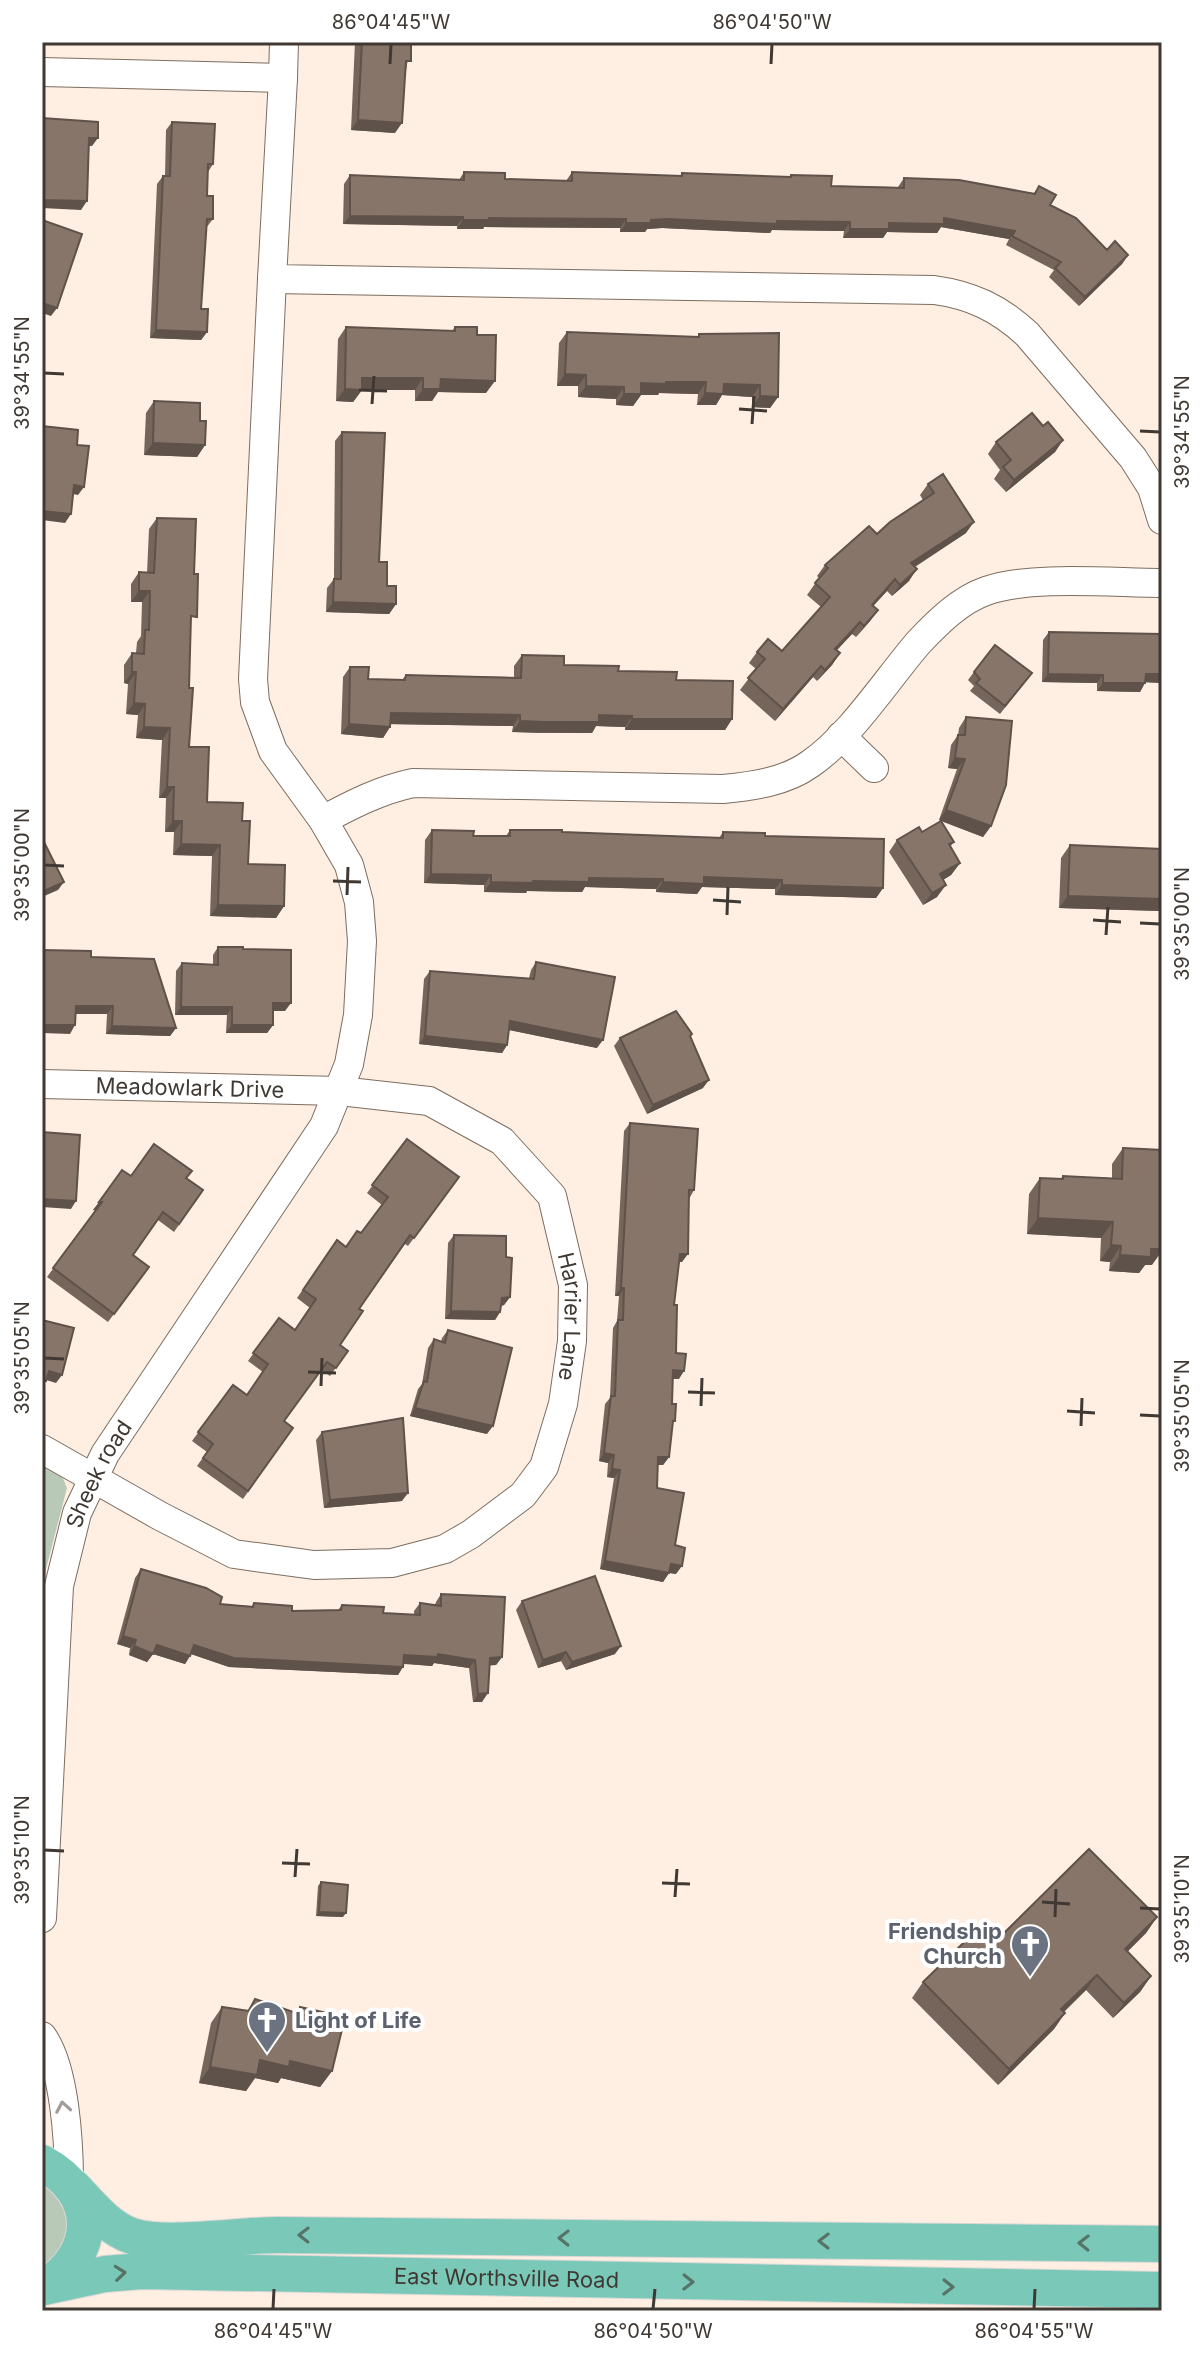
<svg xmlns="http://www.w3.org/2000/svg" width="1204" height="2353" font-family="Inter,sans-serif">
<style>
.green{fill:#b8c9b8}
.lines{fill:none;stroke-linecap:round;stroke-linejoin:round}
.minor-casing{stroke:#7d6d5f;stroke-width:30}
.major-casing{stroke:#d9d7d6;stroke-width:38}
.minor{stroke:#fff;stroke-width:28}
.major{stroke:#7ac9b8;stroke-width:36}
.wall{fill:#75655a}
.shaded-wall{fill:#5f524a}
.building{fill:#887569;stroke:#5f524a;stroke-width:2}
.oneway{stroke:#a09c99}
.oneway2{stroke:#577368}
.ticks{fill:none;stroke:#403933;stroke-width:3}
.labels{text-anchor:middle;dominant-baseline:central;stroke-width:8;stroke-linejoin:round;paint-order:stroke}
.street-label{font-size:22px;fill:#403933;stroke:#fff}
.worship-label{font-size:22px;font-weight:bold;fill:#5b616d;stroke:#fff;text-anchor:end}
.neatline{fill:none;stroke:#403933;stroke-width:3}
.ticks-label{font-size:20px;text-anchor:middle;fill:#403933}
</style>
<rect width="100%" height="100%" fill="#feefe2"/>
<!-- green -->
<g class="green">
<polygon points="42,1464 62,1476 67,1488 46,1569 42,1618"/>
<path d="M42 2183C59 2197 76 2221 63 2245 58 2254 49 2262 42 2270Z"/>
</g>
<g class="lines">
<!-- minor casing -->
<g class="minor-casing">
<g id="minor">
<polyline points="42,72 283,78 284,42"/>
<path d="M283 78 272 279 934 290C971 295 999 308 1027 334L1133 458 1152 488 1162 520"/>
<polyline points="841,736 874,768"/>
<path d="M323 820C353 804 380 790 413 783L723 789C753 786 785 782 810 764 850 737 887 679 919 642 938 622 960 600 986 591 1031 575 1113 583 1162 583"/>
<path id="s1" d="M42 1084 340 1091 429 1101 502 1141 552 1196 573 1285 572 1341 563 1404 544 1467 523 1495 471 1534 445 1549 392 1563 314 1565 234 1554 160 1516 42 1449"/>
<path id="s2" d="M42 1918 59 1586 77 1513 105 1454 324 1126 349 1064 358 1015 362 941 359 902 349 865 323 820 273 751 255 702 253 679 272 279"/>
<path d="M42 2036C65 2067 69 2143 69 2182"/>
</g>
</g>
<!-- major casing -->
<g class="major-casing">
<g id="major">
<path d="M42 2163C100 2193 98 2255 44 2287"/>
<path d="M74 2188C90 2205 108 2228 132 2236 164 2247 240 2235 277 2235L1162 2244"/>
<path id="s3" d="M44 2287 105 2274 142 2271 1162 2290"/>
</g>
</g>
<!-- minor -->
<use href="#minor" class="minor"/>
<!-- major -->
<use href="#major" class="major"/>
</g>
<!-- wall -->
<g class="wall">
<polygon points="355,42 411,42 395,133 351,130"/>
<polygon points="172,122 213,164 208,172 207,196 213,219 206,228 201,309 207,332 201,340 150,338 157,184 163,176 165,176 166,130"/>
<polygon points="464,172 505,179 566,181 572,172 680,176 682,173 789,177 791,175 831,186 898,187 904,178 1034,193 1039,186 1050,205 1107,250 1128,255 1122,264 1079,306 1049,277 1054,270 1006,245 1009,239 941,227 937,233 887,232 883,238 843,238 844,231 772,230 770,233 662,228 647,229 645,232 620,232 620,228 484,227 483,229 457,229 457,226 343,224 344,184 350,175 459,180"/>
<polygon points="346,327 452,331 455,327 477,335 486,393 438,392 432,401 415,401 415,390 362,390 353,402 336,401 338,339"/>
<polygon points="567,332 697,337 699,334 778,397 770,408 752,407 752,397 722,395 716,405 697,405 698,394 659,393 658,395 641,395 633,406 616,405 616,399 578,397 578,386 557,386 559,343"/>
<polygon points="154,401 200,421 205,445 197,457 144,455 146,413"/>
<polygon points="342,432 379,562 387,586 396,604 389,614 326,612 327,588 334,579 335,441"/>
<polygon points="1063,440 1055,452 1006,492 994,479 1000,470 988,454 996,442"/>
<polygon points="928,484 966,533 915,567 909,581 892,596 887,591 873,606 878,610 870,621 856,637 852,634 836,650 840,653 832,665 817,681 813,677 775,721 740,690 756,669 749,663 757,652 782,651 821,607 807,595 819,578 817,576 825,565 877,534 923,500 920,495"/>
<polygon points="157,518 191,625 189,688 189,747 207,802 242,821 248,864 284,906 276,918 210,916 212,856 173,855 174,832 165,832 166,798 159,798 162,740 136,738 138,715 126,714 128,684 124,683 124,665 132,653 136,653 137,642 141,636 142,602 131,602 131,584 139,572 147,573 149,529"/>
<polygon points="1049,632 1162,634 1162,683 1145,682 1140,692 1097,691 1097,683 1042,682 1043,640"/>
<polygon points="522,655 564,665 618,671 676,680 732,719 725,730 625,730 625,727 596,726 592,733 536,733 512,732 513,726 391,724 390,727 383,738 341,734 343,677 350,667 368,679 402,680 406,675 514,677 514,666"/>
<polygon points="974,672 1032,673 1000,714 970,691 974,686 968,680"/>
<polygon points="966,717 991,826 983,837 941,821 954,842 950,847 960,863 951,875 943,880 937,897 923,905 889,852 897,840 922,832 941,821 939,820 957,769 948,768 951,745 958,735 959,728"/>
<polygon points="432,830 473,836 506,836 510,830 719,838 723,832 765,836 883,888 876,898 775,895 775,889 702,887 697,894 656,892 656,889 585,887 582,892 527,891 526,893 484,892 484,885 424,883 425,840"/>
<polygon points="1070,845 1162,849 1162,910 1161,911 1059,908 1061,858"/>
<polygon points="218,947 243,949 285,1011 273,1011 273,1025 267,1033 226,1033 227,1015 175,1015 176,971 182,963 213,965 213,955"/>
<polygon points="91,957 176,1028 170,1036 106,1034 107,1014 76,1014 70,1034"/>
<polygon points="536,962 597,1048 509,1030 507,1045 502,1053 419,1044 424,979 430,971 529,978 531,970"/>
<polygon points="692,1034 690,1037 703,1088 647,1114 614,1046 620,1038"/>
<polygon points="630,1123 694,1190 689,1199 682,1262 679,1262 674,1305 676,1353 679,1379 673,1379 672,1425 669,1457 663,1465 658,1465 657,1488 675,1545 676,1574 669,1573 663,1582 600,1569 614,1478 607,1477 608,1463 599,1461 605,1404 610,1398 613,1328 617,1321 619,1296 615,1296 624,1131"/>
<polygon points="407,1139 459,1177 408,1246 405,1244 359,1309 340,1345 348,1351 330,1376 321,1370 284,1422 293,1428 243,1499 197,1466 207,1452 192,1441 233,1385 247,1395 263,1372 248,1361 279,1318 295,1330 310,1308 297,1298 337,1240 346,1247 361,1233 382,1205 367,1193"/>
<polygon points="1123,1148 1152,1265 1145,1265 1139,1273 1109,1271 1110,1262 1100,1261 1101,1238 1027,1234 1029,1194 1040,1178 1060,1179 1063,1176 1112,1178 1112,1164"/>
<polygon points="131,1176 186,1178 203,1190 174,1232 158,1220 133,1255 149,1267 108,1322 47,1277 96,1210 93,1210"/>
<polygon points="454,1235 506,1257 510,1297 504,1305 501,1306 500,1312 495,1320 445,1319 448,1243"/>
<polygon points="448,1330 487,1434 410,1416 418,1389 422,1384 428,1348 434,1339 441,1342 442,1338"/>
<polygon points="322,1432 402,1501 324,1508 316,1440"/>
<polygon points="141,1569 220,1604 252,1606 254,1603 292,1611 338,1610 342,1605 383,1613 414,1615 414,1611 420,1603 435,1605 436,1602 441,1594 502,1657 496,1665 490,1665 482,1702 473,1702 469,1668 434,1663 432,1666 404,1664 398,1675 229,1667 191,1654 185,1664 153,1654 147,1662 129,1655 130,1648 117,1644 135,1578"/>
<polygon points="522,1601 615,1654 566,1670 561,1661 538,1668 516,1610"/>
<polygon points="321,1882 343,1917 316,1916 318,1886"/>
<polygon points="1157,1917 1146,1933 1127,1952 1151,1976 1140,1992 1113,2018 1086,1990 1064,2012 1065,2013 1054,2029 998,2085 912,1998 923,1982 998,1939"/>
<polygon points="255,1999 296,2013 300,2007 332,2071 320,2087 281,2078 278,2083 255,2078 246,2091 199,2083 211,2023 222,2007 247,2011"/>
</g>
<!-- shaded-wall -->
<g class="shaded-wall">
<polygon points="358,120 402,123 395,133 351,130"/>
<polygon points="89,138 98,138 92,146 83,146"/>
<polygon points="42,200 87,201 81,210 42,208"/>
<polygon points="350,216 463,217 457,226 343,224"/>
<polygon points="489,218 626,219 620,228 484,227 483,229 457,229 463,220"/>
<polygon points="944,218 1015,231 1009,239 941,227 937,233 887,232 883,238 843,238 850,229"/>
<polygon points="668,219 777,221 850,222 844,231 772,230 770,233 662,228 647,229 645,232 620,232 626,223"/>
<polygon points="1128,255 1122,264 1079,306 1085,297"/>
<polygon points="42,303 57,308 51,316 42,313"/>
<polygon points="156,330 207,332 201,340 150,338"/>
<polygon points="565,374 586,375 578,386 557,386"/>
<polygon points="386,377 423,378 415,390 359,390 362,390 353,402 336,401 345,389 362,378"/>
<polygon points="441,379 495,381 486,393 438,392 432,401 415,401 423,389"/>
<polygon points="666,382 706,382 698,394 659,393 658,395 641,395 633,406 616,405 624,394 641,383"/>
<polygon points="724,384 760,385 752,397 722,395 716,405 697,405 705,393"/>
<polygon points="586,386 624,387 616,399 578,397"/>
<polygon points="760,396 778,397 770,408 752,407"/>
<polygon points="1063,440 1055,452 1006,492 1014,480"/>
<polygon points="153,443 205,445 197,457 144,455"/>
<polygon points="74,485 84,487 78,495 68,493"/>
<polygon points="42,511 71,514 65,523 42,520"/>
<polygon points="974,522 966,533 903,574 911,563"/>
<polygon points="917,569 909,581 892,596 900,585"/>
<polygon points="895,579 887,591 864,616 872,605"/>
<polygon points="139,591 150,591 142,602 131,602"/>
<polygon points="333,602 396,604 389,614 326,612"/>
<polygon points="878,610 870,621 856,637 864,626"/>
<polygon points="860,622 852,634 827,661 835,649"/>
<polygon points="840,653 832,665 817,681 825,670"/>
<polygon points="821,666 813,677 775,721 783,709"/>
<polygon points="132,672 136,672 128,684 124,683"/>
<polygon points="1048,674 1103,675 1097,683 1042,682"/>
<polygon points="1146,674 1162,674 1162,683 1140,682"/>
<polygon points="1103,683 1145,683 1140,692 1097,691"/>
<polygon points="134,703 145,704 138,715 126,714"/>
<polygon points="391,713 520,715 513,726 383,724"/>
<polygon points="599,715 632,716 625,727 596,726 592,733 512,732 520,721"/>
<polygon points="632,719 732,719 725,730 625,730"/>
<polygon points="349,724 390,727 383,738 341,734"/>
<polygon points="144,727 170,728 162,740 136,738"/>
<polygon points="955,758 965,759 957,769 948,768"/>
<polygon points="167,787 174,787 166,798 159,798"/>
<polygon points="946,810 991,826 983,837 939,820"/>
<polygon points="173,821 182,821 174,832 165,832"/>
<polygon points="181,844 220,845 212,856 173,855"/>
<polygon points="960,863 951,875 931,887 940,874"/>
<polygon points="431,874 491,875 484,885 424,883"/>
<polygon points="704,877 782,880 775,889 702,887 697,894 656,892 663,882"/>
<polygon points="589,878 663,879 656,889 585,887 582,892 527,891 526,893 484,892 491,882"/>
<polygon points="64,882 58,890 42,897 42,892"/>
<polygon points="782,885 883,888 876,898 775,895"/>
<polygon points="946,885 937,897 923,905 932,893"/>
<polygon points="1068,896 1162,899 1162,910 1161,911 1059,908"/>
<polygon points="218,905 284,906 276,918 210,916"/>
<polygon points="273,1003 291,1003 285,1011 267,1011"/>
<polygon points="76,1006 113,1006 107,1014 70,1014"/>
<polygon points="181,1007 232,1007 227,1015 175,1015"/>
<polygon points="510,1021 603,1040 597,1048 504,1029"/>
<polygon points="42,1025 75,1025 70,1034 42,1033"/>
<polygon points="232,1025 273,1025 267,1033 226,1033"/>
<polygon points="112,1026 176,1028 170,1036 106,1034"/>
<polygon points="425,1036 507,1045 502,1053 419,1044"/>
<polygon points="709,1080 703,1088 647,1114 653,1105"/>
<polygon points="42,1199 76,1201 71,1209 42,1207"/>
<polygon points="99,1202 102,1202 97,1211 93,1210"/>
<polygon points="1038,1218 1113,1222 1101,1238 1027,1234"/>
<polygon points="1111,1245 1121,1246 1110,1262 1100,1261"/>
<polygon points="1151,1249 1162,1249 1162,1251 1152,1265 1145,1265 1139,1273 1109,1271 1120,1255"/>
<polygon points="680,1254 688,1254 682,1262 675,1262"/>
<polygon points="621,1288 624,1288 619,1296 615,1296"/>
<polygon points="510,1297 504,1305 496,1307 502,1298"/>
<polygon points="451,1311 500,1312 495,1320 445,1319"/>
<polygon points="673,1370 684,1371 679,1379 668,1378"/>
<polygon points="49,1371 62,1375 56,1383 43,1379"/>
<polygon points="415,1408 493,1426 487,1434 410,1416"/>
<polygon points="604,1453 614,1455 608,1463 599,1461"/>
<polygon points="658,1457 669,1457 663,1465 653,1465"/>
<polygon points="612,1469 620,1470 614,1478 607,1477"/>
<polygon points="408,1493 402,1501 324,1508 330,1500"/>
<polygon points="605,1561 669,1573 663,1582 600,1569"/>
<polygon points="671,1564 682,1566 676,1574 665,1572"/>
<polygon points="123,1636 136,1640 130,1648 117,1644"/>
<polygon points="157,1645 190,1656 185,1664 153,1654 147,1662 129,1655 134,1646"/>
<polygon points="194,1645 403,1667 398,1675 229,1667 188,1653"/>
<polygon points="621,1646 615,1654 566,1670 572,1662"/>
<polygon points="566,1652 561,1661 538,1668 543,1660"/>
<polygon points="438,1654 475,1660 469,1668 434,1663 432,1666 398,1663 404,1655"/>
<polygon points="502,1657 496,1665 484,1666 490,1658"/>
<polygon points="488,1693 482,1702 473,1702 478,1694"/>
<polygon points="319,1912 346,1913 343,1917 316,1916"/>
<polygon points="1157,1917 1146,1933 1114,1965 1125,1949"/>
<polygon points="1097,1975 1086,1990 1050,2025 1061,2009"/>
<polygon points="1151,1976 1140,1992 1113,2018 1124,2003"/>
<polygon points="1065,2013 1054,2029 998,2085 1009,2069"/>
<polygon points="260,2060 290,2061 332,2071 320,2087 281,2078 278,2083 255,2078 246,2091 199,2083 210,2067"/>
</g>
<!-- building -->
<g class="building">
<polygon points="362,42 411,42 411,61 406,61 402,123 358,120"/>
<polygon points="42,118 98,122 98,138 89,138 87,201 42,200"/>
<polygon points="172,122 215,124 213,164 208,164 207,196 213,196 213,219 207,219 201,309 208,309 207,332 156,330 163,176 170,176"/>
<polygon points="464,172 505,173 505,179 572,181 572,172 682,176 682,173 791,177 791,175 832,176 831,186 904,188 904,178 959,180 1035,194 1039,186 1056,195 1050,205 1076,218 1107,250 1115,241 1128,255 1085,297 1055,268 1061,262 1012,236 1015,231 944,218 944,224 889,223 889,229 850,229 850,222 777,221 777,224 668,219 651,220 651,223 626,223 626,219 489,218 489,220 463,220 463,217 350,216 350,175 464,180"/>
<polygon points="42,220 82,234 57,308 42,303"/>
<polygon points="346,327 455,331 455,327 477,327 477,335 496,335 495,381 441,379 440,389 423,389 423,378 362,378 362,390 345,389"/>
<polygon points="567,332 699,337 699,334 779,333 778,397 760,396 760,385 724,384 723,394 705,393 706,382 666,382 666,384 641,383 641,394 624,394 624,387 586,386 586,375 565,374"/>
<polygon points="154,401 200,403 200,421 206,421 205,445 153,443"/>
<polygon points="1032,413 1043,426 1048,422 1063,440 1014,480 1003,467 1011,460 996,442"/>
<polygon points="42,426 78,430 77,445 89,446 84,487 74,485 71,514 42,511"/>
<polygon points="342,432 385,433 379,562 387,562 387,586 396,586 396,604 333,602 334,579 341,579"/>
<polygon points="943,474 974,522 911,563 917,569 900,585 895,579 872,605 878,610 864,626 860,622 835,649 840,653 825,670 821,666 783,709 748,678 765,659 757,652 768,639 782,651 830,597 815,583 828,568 825,565 869,526 877,534 890,522 934,493 928,484"/>
<polygon points="157,518 196,519 194,574 198,574 197,617 191,616 189,688 193,688 189,747 209,747 207,802 243,803 242,821 250,821 248,864 285,865 284,906 218,905 220,845 181,844 182,821 173,821 174,787 167,787 170,728 144,727 145,704 134,703 136,672 132,672 132,653 144,654 145,630 149,630 150,591 139,591 139,572 154,573"/>
<polygon points="1049,632 1162,634 1162,674 1146,674 1145,683 1103,683 1103,675 1048,674"/>
<polygon points="995,645 1032,673 1005,706 976,683 980,679 974,672"/>
<polygon points="522,655 564,656 564,665 619,666 618,671 677,672 676,680 733,681 732,719 632,719 632,716 599,715 599,722 544,722 520,721 520,715 391,713 390,727 349,724 350,667 369,667 368,679 405,680 406,675 521,678"/>
<polygon points="966,717 1012,721 1006,785 991,826 946,810 965,759 955,758 958,735 965,735"/>
<polygon points="941,821 954,842 949,844 960,863 940,874 946,885 932,893 897,840 919,827 922,832"/>
<polygon points="432,830 474,831 473,836 510,836 510,830 562,830 562,832 723,838 723,832 765,833 765,836 884,839 883,888 782,885 782,880 704,877 704,884 663,882 663,879 589,878 589,882 533,881 532,883 491,882 491,875 431,874"/>
<polygon points="42,838 64,882 42,892"/>
<polygon points="1070,845 1162,849 1162,899 1068,896"/>
<polygon points="218,947 243,947 243,949 291,950 291,1003 273,1003 273,1025 232,1025 232,1007 181,1007 182,963 218,965"/>
<polygon points="42,950 91,951 91,957 154,959 176,1028 112,1026 113,1006 76,1006 75,1025 42,1025"/>
<polygon points="536,962 615,977 603,1040 510,1021 507,1045 425,1036 430,971 534,979"/>
<polygon points="676,1011 692,1034 690,1036 709,1080 653,1105 620,1038"/>
<polygon points="630,1123 698,1129 694,1190 689,1190 688,1254 680,1254 674,1305 677,1305 676,1353 686,1354 684,1371 673,1370 672,1404 676,1404 675,1421 673,1421 669,1457 658,1457 657,1488 684,1493 675,1545 685,1548 682,1566 671,1564 669,1573 605,1561 620,1470 612,1469 614,1455 604,1453 611,1396 615,1396 618,1320 623,1320 624,1288 621,1288"/>
<polygon points="42,1132 80,1135 76,1201 42,1199"/>
<polygon points="407,1139 459,1177 414,1238 410,1235 359,1309 363,1311 340,1345 348,1351 336,1368 327,1362 284,1421 293,1428 248,1491 203,1458 213,1444 198,1432 233,1385 247,1395 268,1364 253,1353 279,1318 295,1330 316,1299 303,1290 337,1240 346,1247 357,1231 361,1233 388,1197 372,1185"/>
<polygon points="154,1144 192,1171 186,1178 203,1190 179,1224 163,1212 133,1255 149,1267 114,1314 53,1268 102,1202 99,1202 122,1170 131,1176"/>
<polygon points="1123,1148 1162,1150 1160,1180 1162,1180 1162,1249 1151,1249 1151,1257 1120,1255 1121,1246 1111,1245 1113,1222 1038,1218 1040,1178 1063,1179 1063,1176 1122,1179"/>
<polygon points="454,1235 506,1236 506,1257 512,1258 510,1297 502,1298 500,1312 451,1311"/>
<polygon points="42,1320 74,1328 62,1375 49,1371 46,1381 42,1380"/>
<polygon points="448,1330 512,1348 493,1426 415,1408 424,1381 427,1382 434,1339 445,1343"/>
<polygon points="403,1418 408,1493 330,1500 322,1432"/>
<polygon points="141,1569 206,1588 222,1597 220,1604 253,1607 254,1603 292,1606 292,1611 341,1610 342,1605 384,1607 383,1613 420,1615 420,1603 441,1606 441,1594 505,1597 502,1657 490,1658 488,1693 478,1694 475,1660 438,1654 437,1657 404,1655 403,1667 234,1658 194,1645 190,1656 157,1645 153,1654 134,1646 136,1640 123,1636"/>
<polygon points="595,1576 621,1646 572,1662 566,1652 543,1660 522,1601"/>
<polygon points="1089,1849 1157,1917 1125,1949 1151,1976 1124,2003 1097,1975 1061,2009 1065,2013 1009,2069 923,1982 983,1924 998,1939"/>
<polygon points="321,1882 348,1885 346,1913 319,1912"/>
<polygon points="255,1999 299,2014 300,2007 345,2017 332,2071 290,2061 289,2067 260,2060 257,2075 210,2067 222,2007 249,2011"/>
</g>
<!-- one-way arrows -->
<defs><path id="oneway-chevron" d="M-2-3.5L2.5 0L-2 3.5" fill="none" stroke-width="1.6" stroke-linecap="round" stroke-linejoin="round" transform="scale(2)"/></defs>
<use class="oneway" href="#oneway-chevron" transform="translate(63 2107) rotate(-100)"/>
<g class="oneway2">
<use href="#oneway-chevron" transform="translate(304 2235) rotate(-179)"/>
<use href="#oneway-chevron" transform="translate(564 2238) rotate(-179)"/>
<use href="#oneway-chevron" transform="translate(824 2241) rotate(-179)"/>
<use href="#oneway-chevron" transform="translate(1084 2243) rotate(-179)"/>
<use href="#oneway-chevron" transform="translate(120 2273) rotate(-6)"/>
<use href="#oneway-chevron" transform="translate(688 2282) rotate(1)"/>
<use href="#oneway-chevron" transform="translate(948 2287) rotate(1)"/>
</g>
<!-- ticks -->
<path class="ticks" d="M390 64 391 44M771 64 772 44M44 373 64 374M359 390 387 391M372 404 374 376M739 409 767 411M752 424 754 396M1140 431 1160 432M44 865 64 866M333 881 361 882M347 895 348 867M713 900 741 902M727 915 728 887M1093 920 1121 922M1140 923 1160 924M1106 935 1108 907M44 1358 64 1359M308 1372 336 1373M321 1386 322 1358M688 1392 715 1393M701 1406 702 1378M1067 1411 1095 1413M1140 1415 1160 1416M1081 1426 1082 1398M44 1850 64 1851M282 1863 310 1864M295 1877 297 1849M662 1883 690 1884M675 1897 677 1869M1042 1902 1070 1904M1140 1908 1160 1909M1055 1917 1056 1889M273 2309 274 2289M653 2309 655 2289M1034 2309 1035 2289"/>
<!-- icons -->
<defs>
<g id="church-pin" transform="scale(2)"><path d="M0 17L-7.5 6A9.5 9.5 0 1 1 7.5 6Z" fill="#6b7280" stroke="#fff"/><path d="M-1.2-6h2.4v3.5h3.3v2.4h-3.3V6h-2.4V-.1h-3.3v-2.4h3.3Z" fill="#fff"/></g>
</defs>
<g fill-rule="evenodd">
<use href="#church-pin" x="1030" y="1944"/>
<use href="#church-pin" x="267" y="2020"/>
</g>
<g class="labels">
<!-- street labels -->
<g class="street-label">
<text stroke="none"><textPath href="#s1" startOffset="148">Meadowlark Drive</textPath></text>
<text stroke="none"><textPath href="#s1" startOffset="668">Harrier Lane</textPath></text>
<text stroke="none"><textPath href="#s2" startOffset="452">Sheek road</textPath></text>
<text stroke="none"><textPath href="#s3" startOffset="464">East Worthsville Road</textPath></text>
</g>
<!-- worship labels -->
<g class="worship-label">
<text x="1002" y="1931">Friendship<tspan x="1002" dy="25">Church</tspan></text>
<text x="295" y="2020" text-anchor="start">Light of Life</text>
</g>
</g>
<!-- border -->
<rect width="1204" height="2353" fill="none" stroke="#ffffff" stroke-width="88"/>
<rect x="44" y="44" width="1116" height="2265" class="neatline"/>
<g class="ticks-label">
<text x="391" y="29">86°04'45"W</text>
<text x="772" y="29">86°04'50"W</text>
<text transform="translate(22 373) rotate(-90)" y="7">39°34'55"N</text>
<text transform="translate(1182 432) rotate(-90)" y="7">39°34'55"N</text>
<text transform="translate(22 865) rotate(-90)" y="7">39°35'00"N</text>
<text transform="translate(1182 924) rotate(-90)" y="7">39°35'00"N</text>
<text transform="translate(22 1358) rotate(-90)" y="7">39°35'05"N</text>
<text transform="translate(1182 1416) rotate(-90)" y="7">39°35'05"N</text>
<text transform="translate(22 1850) rotate(-90)" y="7">39°35'10"N</text>
<text transform="translate(1182 1909) rotate(-90)" y="7">39°35'10"N</text>
<text x="273" y="2338">86°04'45"W</text>
<text x="653" y="2338">86°04'50"W</text>
<text x="1034" y="2338">86°04'55"W</text>
</g>
</svg>
